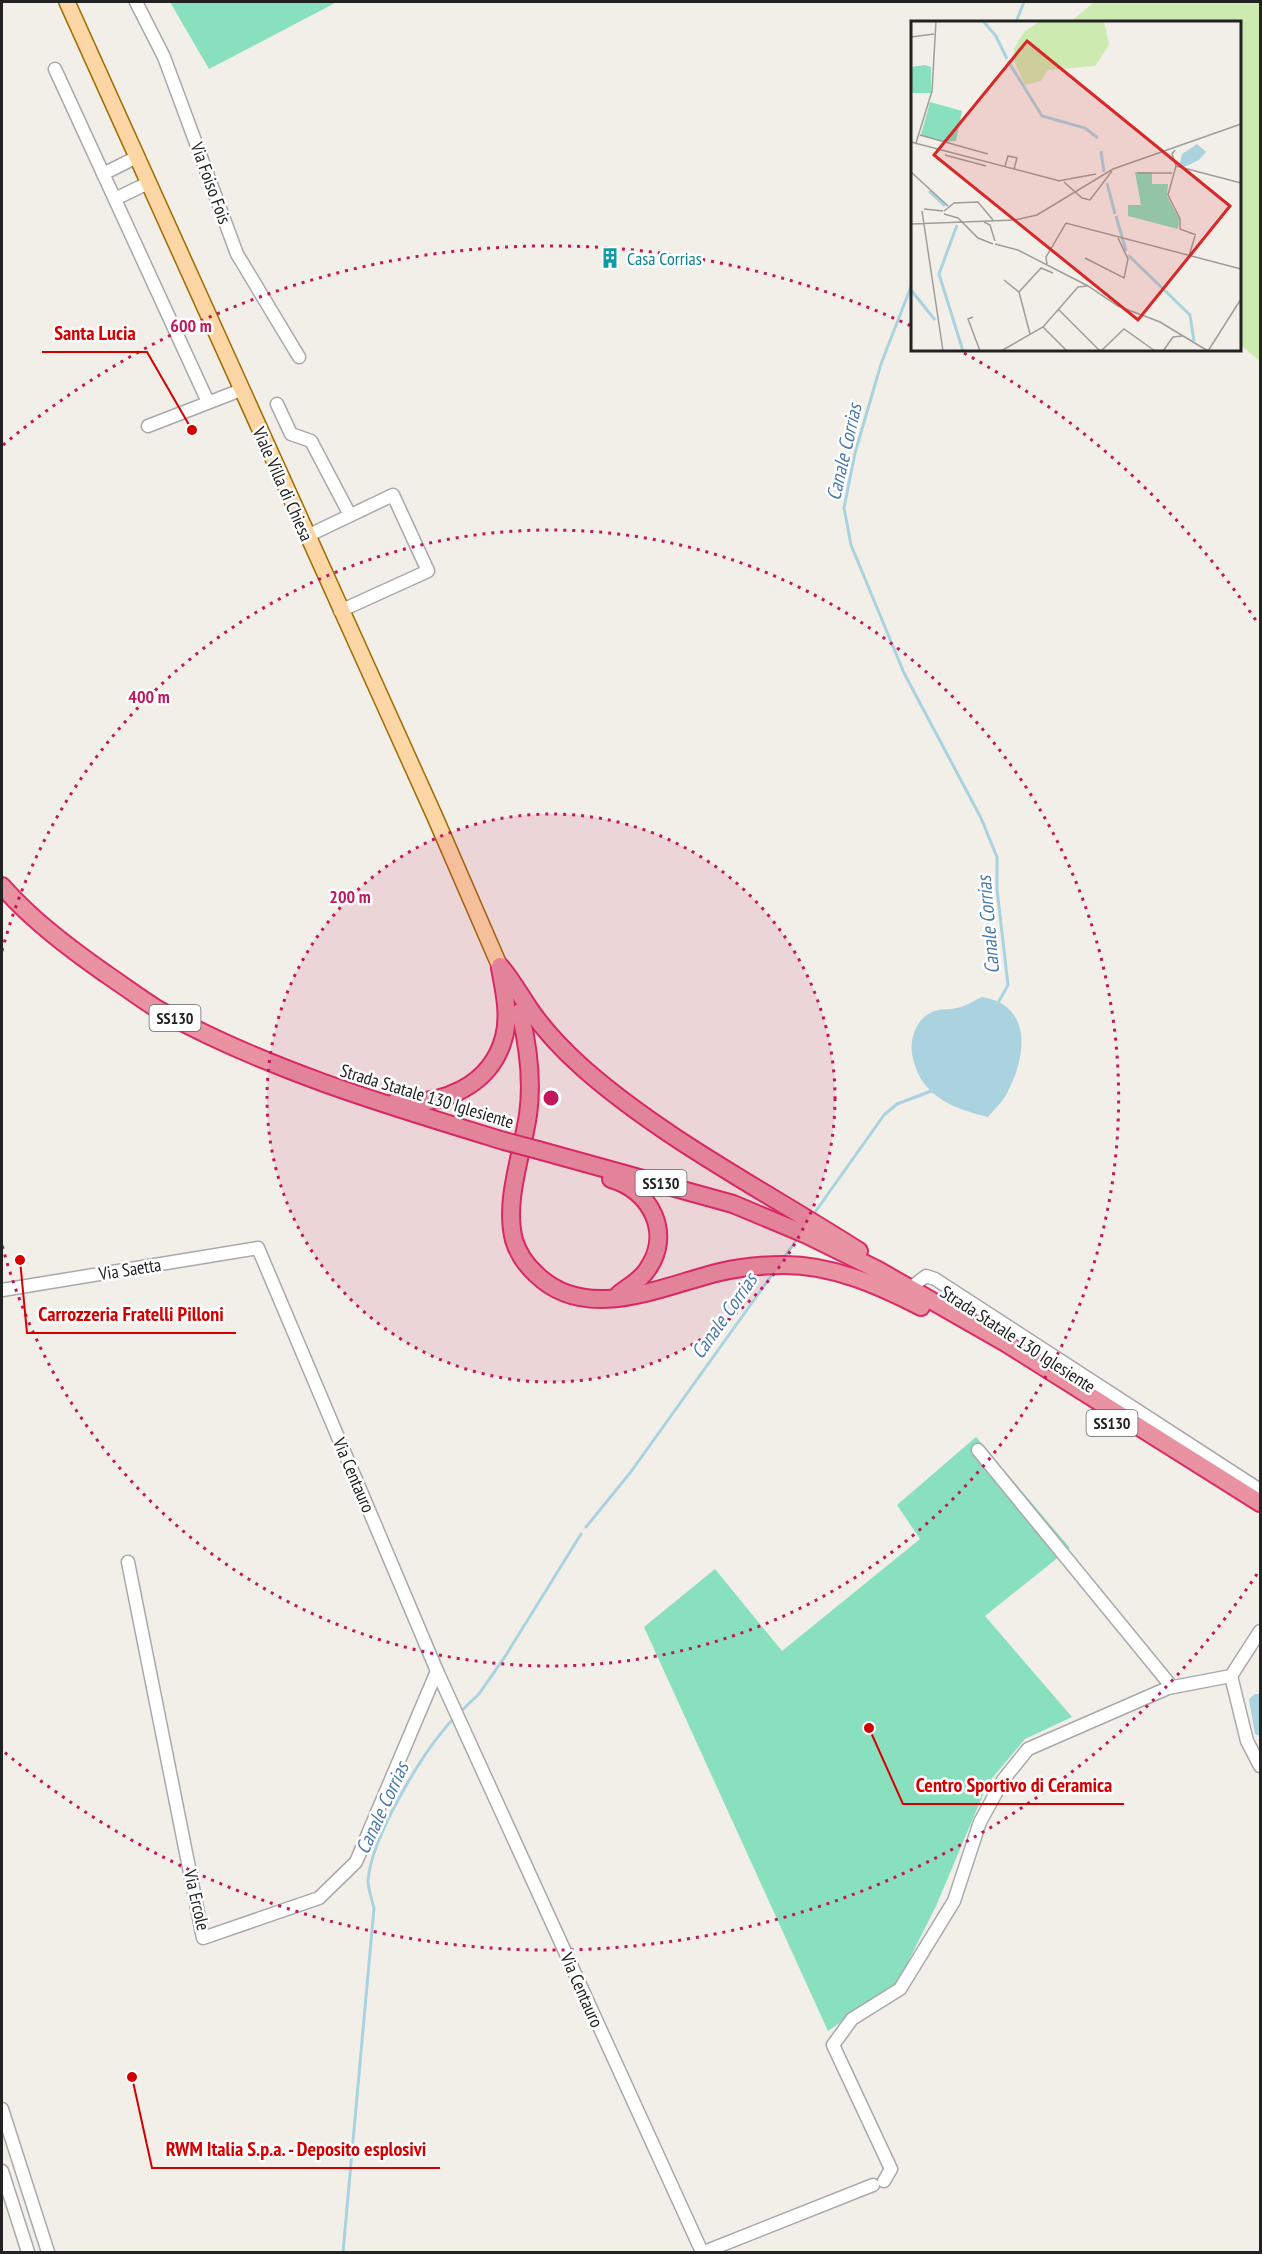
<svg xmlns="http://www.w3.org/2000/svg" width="1262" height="2254" font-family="'PT Sans Narrow',sans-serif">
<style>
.grass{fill:#cdebb0}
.pitch{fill:#88e0be}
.water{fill:#aad3df}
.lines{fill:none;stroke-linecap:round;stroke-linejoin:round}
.stream{stroke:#aad3df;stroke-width:3}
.minor-casing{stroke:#a9a9a9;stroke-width:15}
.major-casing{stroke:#a06b00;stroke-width:18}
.highway-casing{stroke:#dc2a67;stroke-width:20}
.minor{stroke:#fff;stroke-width:12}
.major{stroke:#fcd6a4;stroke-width:15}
.highway{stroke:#e892a2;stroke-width:16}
.highway-bridge-casing{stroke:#dc2a67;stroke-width:20;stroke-linecap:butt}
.highway-bridge{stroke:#e892a2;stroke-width:16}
.ring{fill:none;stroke:#c2185b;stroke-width:3;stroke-dasharray:3 6}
.labels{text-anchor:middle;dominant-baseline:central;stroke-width:5;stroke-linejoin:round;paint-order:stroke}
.shield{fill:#fff;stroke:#646464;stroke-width:1.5}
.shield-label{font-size:16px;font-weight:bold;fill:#222}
.street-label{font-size:18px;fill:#222;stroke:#fff}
.culture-label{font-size:18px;fill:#0d838f;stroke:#fff;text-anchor:start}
.water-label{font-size:20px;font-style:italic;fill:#4a7aab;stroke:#fff}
.inset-river{fill:none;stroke:#aad3df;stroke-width:3}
.inset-road{fill:none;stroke:#9f9d99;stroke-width:1.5}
.view{fill:#d62828;fill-opacity:0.15;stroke:#d62828;stroke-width:3}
.inset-edge{fill:none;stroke:#222;stroke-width:3}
.centre{fill:#c2185b;stroke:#fff;stroke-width:3}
.ring-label{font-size:18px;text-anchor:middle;font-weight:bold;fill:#c2185b;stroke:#fff;stroke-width:5;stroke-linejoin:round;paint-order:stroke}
.leader{fill:none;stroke:#d40000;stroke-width:2}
.callout-dot{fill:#d40000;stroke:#fff;stroke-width:2}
.callout-label{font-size:20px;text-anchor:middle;font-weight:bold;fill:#d40000;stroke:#fff;stroke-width:5;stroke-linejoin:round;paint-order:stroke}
</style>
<rect width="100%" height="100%" fill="#f2efe9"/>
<!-- grass -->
<polygon class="grass" points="1094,2 1260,2 1260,362 1240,344 1240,22 1070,22"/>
<!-- pitch -->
<g class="pitch">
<polygon points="170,2 337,2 209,69"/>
<polygon points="976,1437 1070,1548 985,1616 1072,1717 1025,1739 988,1783 936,1906 898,1982 828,2031 644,1627 715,1569 782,1651 920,1539 897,1505"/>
</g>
<!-- water -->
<g class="water">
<path d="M982 997C1032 1005 1027 1055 1008 1091 1004 1101 994 1109 988 1117 951 1108 919 1095 912 1054 910 1042 914 1028 922 1019 937 1005 945 1012 961 1007 968 1005 975 1000 982 997Z"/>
<polygon points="1255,1694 1260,1694 1260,1736 1255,1734 1249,1699"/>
</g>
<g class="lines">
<!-- stream -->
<g class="stream">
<polyline points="1016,22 1024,2"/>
<polyline points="912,284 881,364 855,453 844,508 851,545 904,673 981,818 997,857 997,889 1008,985 999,1001"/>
<polyline points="813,1215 884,1115 897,1104 934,1090"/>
<polyline points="783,1259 798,1238"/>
<polyline points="586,1527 630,1473 774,1272"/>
<polyline points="459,1713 479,1694 506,1655 581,1534"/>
<path d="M343 2252 374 1908C372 1900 368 1889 368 1881 371 1837 424 1749 455 1717"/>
</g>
<!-- minor casing -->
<g class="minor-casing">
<g id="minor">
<polyline points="136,2 164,57 237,254 299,357"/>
<polyline points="55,69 208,402"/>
<polyline points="103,174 137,157"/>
<polyline points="115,199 148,183"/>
<polyline points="277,404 291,434 311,441 350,515"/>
<polyline points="148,426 241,390"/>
<polyline points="307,536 393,495 428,571 340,611"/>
<polyline points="914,1285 926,1276 935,1279 1260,1490"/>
<polyline points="2,1290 258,1248 437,1671 702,2252"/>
<polyline points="978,1450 1172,1687"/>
<polyline points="128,1562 203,1938 319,1898 356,1862 437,1671"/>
<polyline points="1231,1676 1247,1741 1260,1766"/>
<polyline points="2,2109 48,2252"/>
<polyline points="2,2171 28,2252"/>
<polyline points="884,2181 891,2169 833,2045 852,2019 900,1989 954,1901 980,1822 1003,1780 1028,1749 1168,1688 1231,1676 1260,1631"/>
<polyline points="704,2252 873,2185"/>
</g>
</g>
<!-- major casing -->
<g class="major-casing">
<polyline id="major" points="67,2 435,817 504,976"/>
</g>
<!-- highway casing -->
<g class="highway-casing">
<g id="highway">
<path d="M2 886C32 920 69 948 106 974 124 986 141 999 159 1010 268 1070 386 1105 504 1141"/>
<path d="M500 966C512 980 520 995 531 1011 545 1031 564 1051 583 1068 662 1138 770 1194 859 1251"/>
<path d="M520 1012C528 1045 533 1080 528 1115 522 1155 504 1201 514 1240 518 1253 526 1265 536 1274 586 1324 662 1286 720 1272 741 1267 763 1265 784 1265 833 1265 878 1285 921 1307"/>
<path d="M395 1102C442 1106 491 1086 504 1037 510 1015 504 990 500 968"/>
<polyline points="538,1150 733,1204 807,1235 878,1270 1004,1342 1260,1503"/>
<path d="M611 1179C651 1190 673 1234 647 1270 640 1281 629 1286 619 1294"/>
</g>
</g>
<!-- minor -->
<use href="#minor" class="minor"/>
<!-- major -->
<use href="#major" class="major"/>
<!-- highway -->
<use href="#highway" class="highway"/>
<!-- highway-bridge casing -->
<g class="highway-bridge-casing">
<polyline id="highway-bridge" points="504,1141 538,1150"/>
</g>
<!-- highway-bridge -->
<use href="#highway-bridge" class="highway-bridge"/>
</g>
<!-- distance rings -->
<circle cx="551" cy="1098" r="284" fill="#c2185b" fill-opacity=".12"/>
<g class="ring">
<circle cx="551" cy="1098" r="284"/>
<path d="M2 951A568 568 0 1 1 2 1245"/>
<path d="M1257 1574A852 852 0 0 1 3 1751M3 445A852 852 0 0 1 911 326M964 353A852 852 0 0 1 1257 622"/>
</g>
<!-- icons -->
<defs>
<g id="building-bare" transform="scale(1.62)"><path d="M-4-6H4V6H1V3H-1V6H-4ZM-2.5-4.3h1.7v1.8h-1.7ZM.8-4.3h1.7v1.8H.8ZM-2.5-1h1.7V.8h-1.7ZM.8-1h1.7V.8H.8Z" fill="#0f9aa8" stroke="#fff" stroke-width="2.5" paint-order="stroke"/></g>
</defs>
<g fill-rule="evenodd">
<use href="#building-bare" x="610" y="258"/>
</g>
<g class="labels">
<!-- shield labels -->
<g class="shield">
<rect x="149.5" y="1005" width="51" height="26" rx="4.5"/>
<rect x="635.5" y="1170" width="51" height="26" rx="4.5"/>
<rect x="1086.5" y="1410" width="51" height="26" rx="4.5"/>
</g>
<g class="shield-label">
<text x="175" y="1018">SS130</text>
<text x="661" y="1183">SS130</text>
<text x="1112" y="1423">SS130</text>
</g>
<!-- street labels -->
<g class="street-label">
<text transform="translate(211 183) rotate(70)">Via Foiso Fois</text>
<text transform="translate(283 484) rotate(66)">Viale Villa di Chiesa</text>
<text transform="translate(427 1096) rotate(17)">Strada Statale 130 Iglesiente</text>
<text transform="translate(130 1269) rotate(-9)">Via Saetta</text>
<text transform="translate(1018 1339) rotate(33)">Strada Statale 130 Iglesiente</text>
<text transform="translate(354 1475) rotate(67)">Via Centauro</text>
<text transform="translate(197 1900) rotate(77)">Via Ercole</text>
<text transform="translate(582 1990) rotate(66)">Via Centauro</text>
</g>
<!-- culture labels -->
<g class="culture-label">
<text x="627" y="258">Casa Corrias</text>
</g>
<!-- water labels -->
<g class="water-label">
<text transform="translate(844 452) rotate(-77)">Canale Corrias</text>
<text transform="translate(988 925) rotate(-95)">Canale Corrias</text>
<text transform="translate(724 1316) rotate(-55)">Canale Corrias</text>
<text transform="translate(382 1808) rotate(-65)">Canale Corrias</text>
</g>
</g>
<!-- overview -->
<g transform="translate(911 21)">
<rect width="330" height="330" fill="#f2efe9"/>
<path d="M129 0H193L198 24 184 45 137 49 130 60 114 64 104 42 103 28 113 11Z" fill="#cdebb0"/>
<path d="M14 44 20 46V72H0V46ZM19 81 51 90 45 120 32 121 10 114ZM224 151H241V163H257L256 175 268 198 267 208 217 195V184H230Z" fill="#88e0be"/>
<path d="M286 123 295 131 288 139 273 146 268 145 271 133Z" fill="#aad3df"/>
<path class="inset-river" d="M72 0 85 15 96 38M97 40 131 95 174 107 187 117M190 130 193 151M196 162 204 193M18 170 34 185M205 195 215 230M46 204 28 253 52 330M217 234 279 294 283 320M0 269 24 299"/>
<path class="inset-road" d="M0 16 23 13M9 114 77 133M0 121 149 160M5 122 21 70 25 0M264 129 261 133 265 145 257 174 269 198V208L285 214M34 134 75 145M94 145 97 135 106 137 103 148M265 145 330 162M0 151 37 185M226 152H261M147 160 185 153M153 161 171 177 179 179 201 150M13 188 32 190M11 190 32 330M33 190 43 182 67 181 82 199M33 193 47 197 67 217 82 223M73 201 79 204 84 220M0 203 104 199 126 194 202 148 330 103M84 223 107 229 177 265 207 285 249 301 297 330M278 235 284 215M174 237 213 257 217 238 207 217M136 243 135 236 155 202 330 248M93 259 108 271 119 313M108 271 130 247 142 252M147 288 189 330M62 296 57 298 69 330M132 306 156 330M90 330 132 306 167 266 176 265M190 330 213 308 244 330M252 330 262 316 271 315M297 330 330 278"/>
<path class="view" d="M116 20 319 185 227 299 23 134Z"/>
<rect width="330" height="330" class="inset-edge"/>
</g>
<circle cx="551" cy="1098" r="9" class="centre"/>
<g class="ring-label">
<text x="191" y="332">600 m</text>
<text x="149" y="703">400 m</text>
<text x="350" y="903">200 m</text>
</g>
<!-- callouts -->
<path class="leader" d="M192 430L147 352H42M20 1260L27 1333H236M869 1728L903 1804H1124M132 2077L152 2168H440"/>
<g class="callout-dot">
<circle cx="192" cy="430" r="6"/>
<circle cx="20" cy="1260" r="6"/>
<circle cx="869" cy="1728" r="6"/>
<circle cx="132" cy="2077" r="6"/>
</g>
<g class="callout-label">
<text x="95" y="340">Santa Lucia</text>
<text x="131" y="1321">Carrozzeria Fratelli Pilloni</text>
<text x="1014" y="1792">Centro Sportivo di Ceramica</text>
<text x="296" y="2156">RWM Italia S.p.a. - Deposito esplosivi</text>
</g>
<!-- border -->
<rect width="1262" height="2254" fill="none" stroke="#222222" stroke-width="6"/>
</svg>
